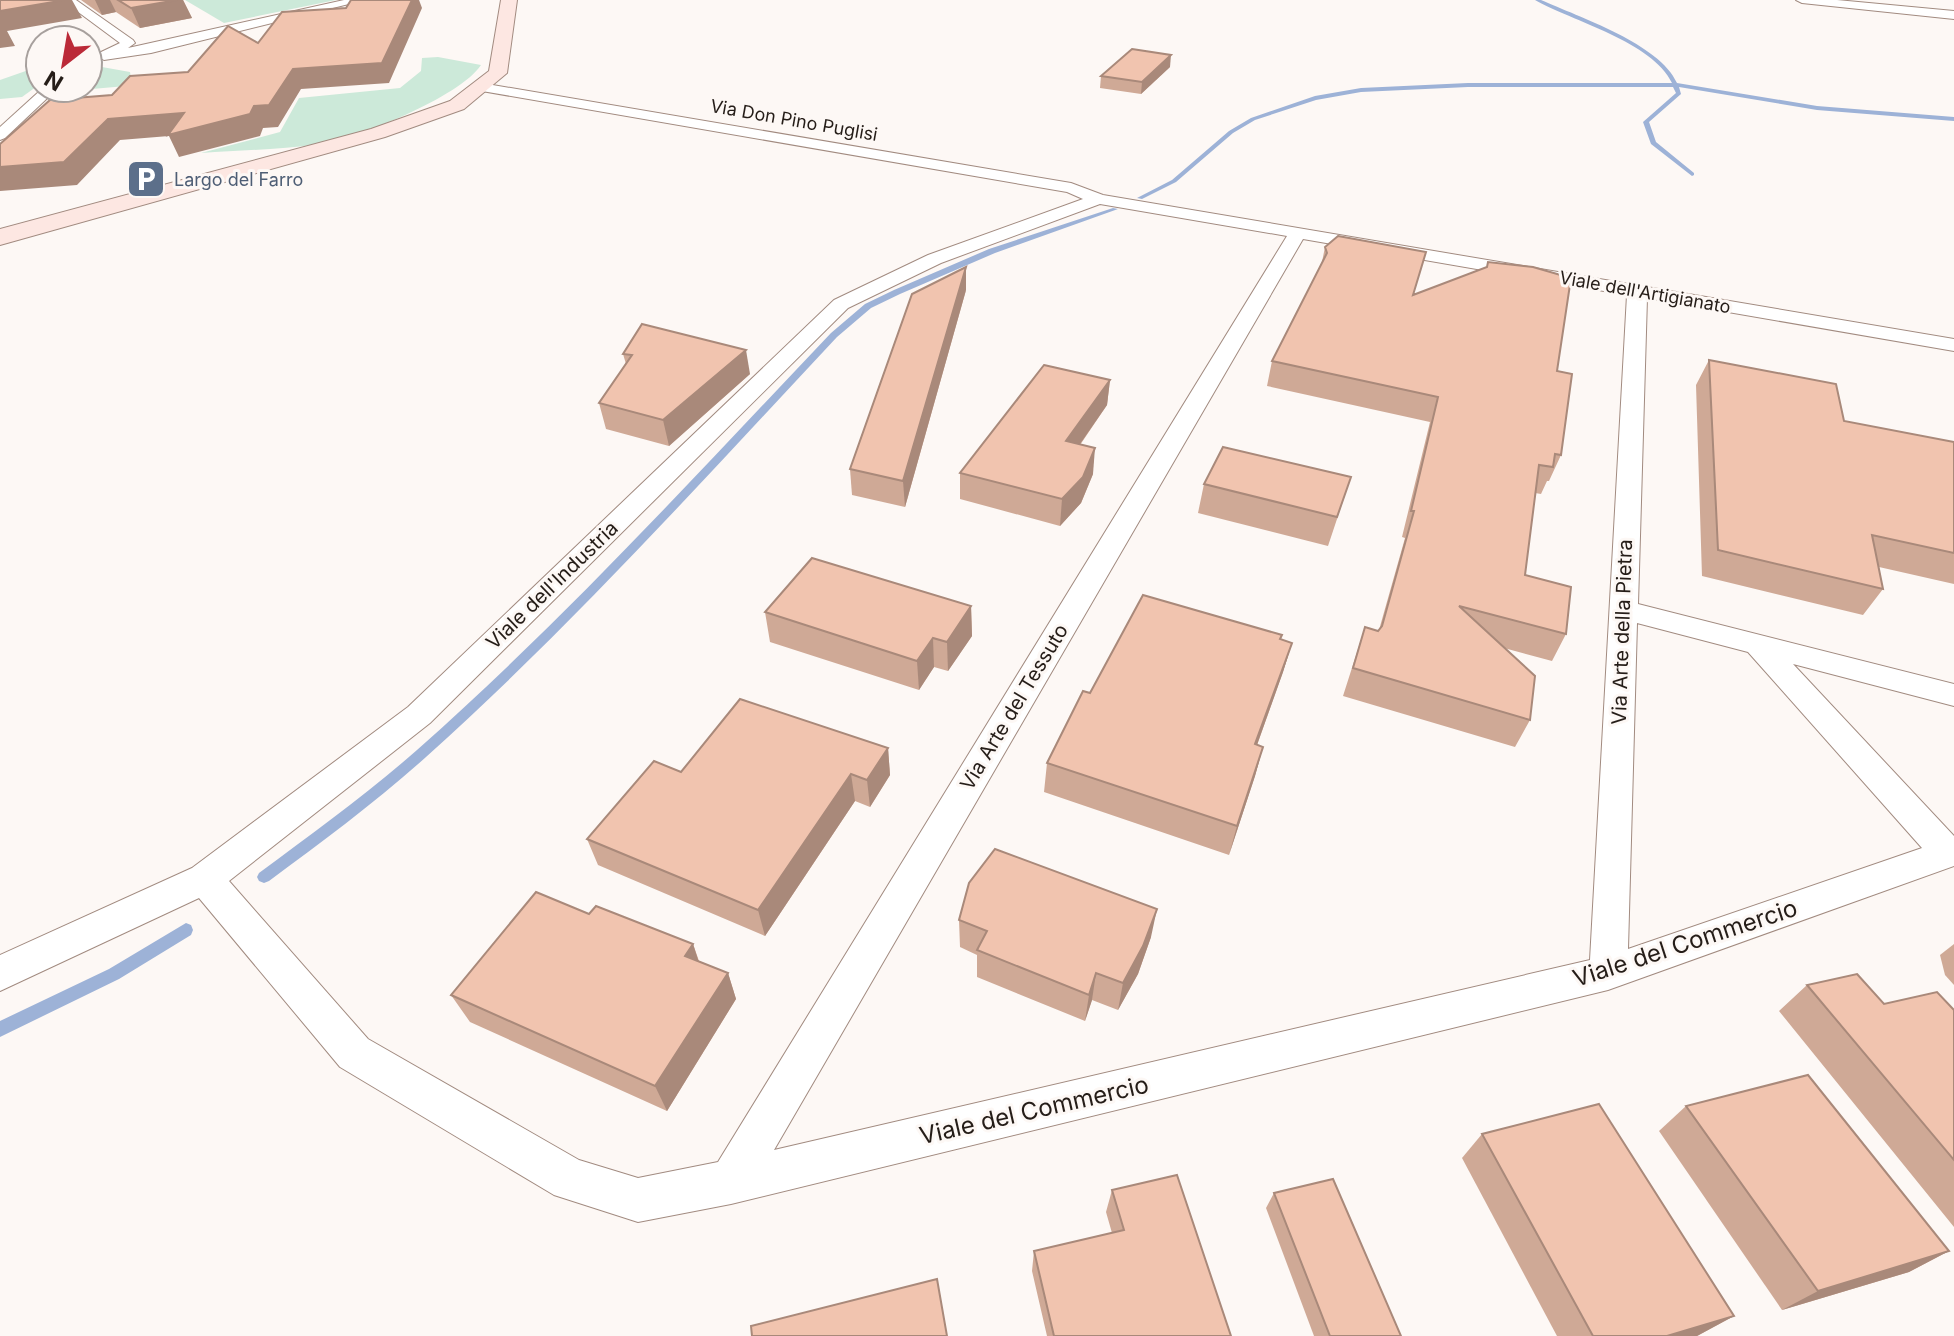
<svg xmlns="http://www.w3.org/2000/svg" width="1954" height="1336" font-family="Inter,sans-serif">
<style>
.green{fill:#cce9d9}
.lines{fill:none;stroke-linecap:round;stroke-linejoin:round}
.stream{fill:#9db2d7;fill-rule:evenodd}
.street-casing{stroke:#a28b80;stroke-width:2}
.secondary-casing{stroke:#a28b80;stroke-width:2}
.street{fill:#fff;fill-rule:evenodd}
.secondary{fill:#fde7e2;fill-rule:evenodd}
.wall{fill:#cfa996}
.shaded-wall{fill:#a9897a}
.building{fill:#f1c4af;stroke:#a9897a;stroke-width:2}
.labels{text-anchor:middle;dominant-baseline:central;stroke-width:6;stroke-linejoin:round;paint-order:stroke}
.far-street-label{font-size:18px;fill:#251d18;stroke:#fdf8f5}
.far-service-label{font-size:18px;fill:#4e5e75;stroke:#fdf8f5;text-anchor:start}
.street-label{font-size:20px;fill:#251d18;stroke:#fdf8f5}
.near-street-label{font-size:24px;fill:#251d18;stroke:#fdf8f5}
</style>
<rect width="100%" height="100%" fill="#fdf8f5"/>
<!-- green -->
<g class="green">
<polygon points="185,0 336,0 224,23"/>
<path d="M438 57 481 65C460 97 356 139 318 144 280 150 240 150 201 153L280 132 299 98 400 88 421 71 422 58Z"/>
<polygon points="40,66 40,84 22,97 0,99 0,80"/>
<polygon points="102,67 130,72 131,78 126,86 58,92 62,88 88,88 88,68"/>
</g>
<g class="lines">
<!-- stream -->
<g class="stream">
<path d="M1535 0H1541C1579 17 1660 44 1677 83L1817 106 1954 117V121L1817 110 1679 87 1681 94 1649 122 1656 142 1694 173V175L1692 176 1651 144 1643 122 1676 93 1673 87H1468L1361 92 1316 100 1255 120 1233 133 1176 182 1142 199 1137 198 1172 180 1229 131 1251 118 1315 96 1361 88 1468 83H1672C1653 42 1572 21 1535 0Z"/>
<path d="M1113 208 1118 209 995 253 900 294 871 308 837 337C703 480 572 626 426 757 376 802 323 841 269 881L264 883 259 881 257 877 259 873C313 833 367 794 417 750 564 620 696 475 831 333L865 304 894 290 989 249Z"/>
<polygon points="186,923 191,925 193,930 191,935 119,979 0,1037 0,1021 109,969"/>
</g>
<!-- street casing -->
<g class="street-casing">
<g id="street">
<polygon points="62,0 76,0 133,40 135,43 128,48 344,0 365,0 151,53 104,60 97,56 99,53 120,43"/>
<polygon points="1796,0 1837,0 1954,11 1954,19 1802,3"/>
<path d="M481 83 1071 183 1103 195 1954 339V351L1647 298 1638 604 1954 684V706L1793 664 1954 836V866L1608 990 731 1204 638 1222 554 1195 340 1067 199 898 0 991V955L192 868 408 707 834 300 928 255 1083 199 1067 192 476 90V84ZM1100 204 1287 236 718 1162 638 1178 579 1160 368 1039 229 881 430 723 848 308 941 263ZM1303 239 1627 295 1590 960 774 1150ZM1637 623 1748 652 1922 848 1628 949Z"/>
<polygon points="43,88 58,88 5,138 0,140 0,127"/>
</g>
</g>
<!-- secondary casing -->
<g class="secondary-casing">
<polygon id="secondary" points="501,0 517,0 507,73 464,109 385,137 0,245 0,229 371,129 450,101 489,71"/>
</g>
<!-- street -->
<use href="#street" class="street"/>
<!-- secondary -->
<use href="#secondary" class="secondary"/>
</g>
<!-- wall -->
<g class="wall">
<polygon points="81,0 183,0 192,18 140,28 116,12 102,15"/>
<polygon points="1170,67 1141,94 1100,88 1101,76"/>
<polygon points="1325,247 1557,371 1561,455 1549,481 1547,481 1541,494 1535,493 1525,575 1566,634 1552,661 1504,648 1530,720 1515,747 1343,696 1365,627 1378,631 1379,630 1405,538 1402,537 1430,422 1267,386 1272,361 1322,262"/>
<polygon points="966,290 905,507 852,495 850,469"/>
<polygon points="642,324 750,374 669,446 606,429 599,403 626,364 623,354"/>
<polygon points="1709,360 1844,421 1954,442 1954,584 1879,567 1883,589 1863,615 1702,576 1696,385"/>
<polygon points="1110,380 1107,405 1080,445 1093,474 1081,503 1060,526 960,499 960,473"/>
<polygon points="1351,477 1328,546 1198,513 1204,484"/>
<polygon points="971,606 972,636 948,671 934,667 919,690 770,642 765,612"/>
<polygon points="1280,639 1292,643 1283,672 1257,745 1263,747 1255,776 1229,855 1044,792 1047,763"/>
<polygon points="888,748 890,775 870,807 855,801 765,936 598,865 587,839"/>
<polygon points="589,914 693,944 699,961 728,973 736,999 667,1111 470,1022 451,995"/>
<polygon points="959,920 1151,937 1138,974 1118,1010 1092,1000 1085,1021 977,977 977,955 960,947"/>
<polygon points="1954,944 1954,985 1945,975 1940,955"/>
<polygon points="1807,985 1884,1004 1954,1010 1954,1227 1779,1011"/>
<polygon points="1686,1106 1949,1251 1909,1272 1782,1310 1659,1131"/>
<polygon points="1482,1134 1734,1316 1697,1336 1557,1336 1462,1158"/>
<polygon points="1112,1190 1231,1336 1047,1336 1032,1271 1034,1251 1112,1233 1106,1212"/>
<polygon points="1274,1193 1401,1336 1314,1336 1266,1208"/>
</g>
<!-- shaded-wall -->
<g class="shaded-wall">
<polygon points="65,0 72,0 82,18 7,31 15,46 0,48 0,11"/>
<polygon points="95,0 110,0 116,12 102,15"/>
<polygon points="177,0 183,0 192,18 140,28 131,8"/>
<polygon points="412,0 419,0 422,8 389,83 301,89 278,127 263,128 260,136 179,157 169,136 120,140 77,185 0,191 0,167 108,119 254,106 293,69"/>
<polygon points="1171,55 1170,67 1141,94 1142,82"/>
<polygon points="966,267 966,290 905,507 903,481"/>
<polygon points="746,350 750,374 669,446 663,420"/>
<polygon points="1110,380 1107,405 1064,467 1066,441"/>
<polygon points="1095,448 1093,474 1081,503 1060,526 1062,499"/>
<polygon points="971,606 972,636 948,671 947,642"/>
<polygon points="933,638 934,667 919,690 917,661"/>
<polygon points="1292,643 1283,672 1247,773 1255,744"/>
<polygon points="1263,747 1255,776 1229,855 1237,826"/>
<polygon points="888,748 890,775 870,807 867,780"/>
<polygon points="851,774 855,801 765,936 758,910"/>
<polygon points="1157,909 1151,937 1138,974 1118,1010 1123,983"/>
<polygon points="693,944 702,972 685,956"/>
<polygon points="728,973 736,999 667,1111 655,1086"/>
<polygon points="1096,973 1092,1000 1085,1021 1089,995"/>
<polygon points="1949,1251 1909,1272 1782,1310 1818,1291"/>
<polygon points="1734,1316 1697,1336 1667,1336"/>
</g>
<!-- building -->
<g class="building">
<polygon points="0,0 65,0 0,11"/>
<polygon points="118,0 177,0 131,8"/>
<polygon points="351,0 412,0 382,63 293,69 269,105 254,106 250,114 168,135 184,113 108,119 64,162 0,167 0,144 50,100 112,95 130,76 188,72 228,26 258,43 282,12 346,8"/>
<polygon points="1132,49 1171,55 1142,82 1101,76"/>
<polygon points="1338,236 1426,252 1413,295 1487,267 1488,262 1533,267 1571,278 1557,371 1572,374 1561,455 1555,454 1553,467 1539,465 1525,575 1571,587 1566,634 1459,606 1535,676 1530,720 1353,668 1365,627 1378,631 1382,626 1414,511 1411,511 1438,397 1272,361 1327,253 1325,247"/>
<polygon points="966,267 903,481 850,469 912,294"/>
<polygon points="642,324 746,350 663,420 599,403 632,355 623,354"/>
<polygon points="1709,360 1836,384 1844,421 1954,442 1954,553 1872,535 1883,589 1718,550"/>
<polygon points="1044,365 1110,380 1066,441 1095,448 1083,477 1062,499 960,473"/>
<polygon points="1223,447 1351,477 1337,517 1204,484"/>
<polygon points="812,558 971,606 947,642 933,638 917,661 765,612"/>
<polygon points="1143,595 1282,635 1280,639 1292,643 1255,744 1263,747 1237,826 1047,763 1083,691 1090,693"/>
<polygon points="740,699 888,748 867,780 851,774 758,910 587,839 654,761 681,772"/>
<polygon points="995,849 1157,909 1143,946 1123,983 1096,973 1089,995 977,950 987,931 959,920 969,883"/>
<polygon points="536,892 589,914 596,906 693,944 685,956 728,973 655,1086 451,995"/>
<polygon points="1857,974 1884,1004 1937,992 1954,1010 1954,1160 1807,985"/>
<polygon points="1808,1075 1949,1251 1818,1291 1686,1106"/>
<polygon points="1599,1104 1734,1316 1667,1336 1593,1336 1482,1134"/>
<polygon points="1177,1175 1231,1336 1054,1336 1034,1251 1124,1230 1112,1190"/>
<polygon points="1333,1179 1401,1336 1330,1336 1274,1193"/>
<polygon points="937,1279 947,1336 752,1336 751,1326"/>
</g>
<!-- icons -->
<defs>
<g id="parking-square" transform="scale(2)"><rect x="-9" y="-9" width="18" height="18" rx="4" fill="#5c6f8a" stroke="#fdf8f5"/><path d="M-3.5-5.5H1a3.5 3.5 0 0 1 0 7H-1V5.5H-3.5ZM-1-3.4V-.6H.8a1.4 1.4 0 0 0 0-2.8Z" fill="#fff"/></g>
</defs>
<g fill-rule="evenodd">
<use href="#parking-square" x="146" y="179"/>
</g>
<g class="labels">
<!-- far-street labels -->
<g class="far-street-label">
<text transform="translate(794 120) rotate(10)">Via Don Pino Puglisi</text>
<text transform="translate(1645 292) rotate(10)">Viale dell'Artigianato</text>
</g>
<!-- far-service labels -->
<g class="far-service-label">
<text x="174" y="179">Largo del Farro</text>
</g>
<!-- street labels -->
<g class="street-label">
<text transform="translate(552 585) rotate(-44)">Viale dell'Industria</text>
<text transform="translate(1622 632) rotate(-88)">Via Arte della Pietra</text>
<text transform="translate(1014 707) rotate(-59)">Via Arte del Tessuto</text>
</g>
<!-- near-street labels -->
<g class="near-street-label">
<text transform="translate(1685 943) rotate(-18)">Viale del Commercio</text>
<text transform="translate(1034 1110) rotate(-13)">Viale del Commercio</text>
</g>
</g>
<!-- north arrow -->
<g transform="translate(64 64) rotate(211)"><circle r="38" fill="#fdf8f5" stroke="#a7a09d" stroke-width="2"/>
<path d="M0-6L14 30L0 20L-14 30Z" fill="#bb2a38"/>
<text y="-12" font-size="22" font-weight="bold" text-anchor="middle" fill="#251d18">N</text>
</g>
</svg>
